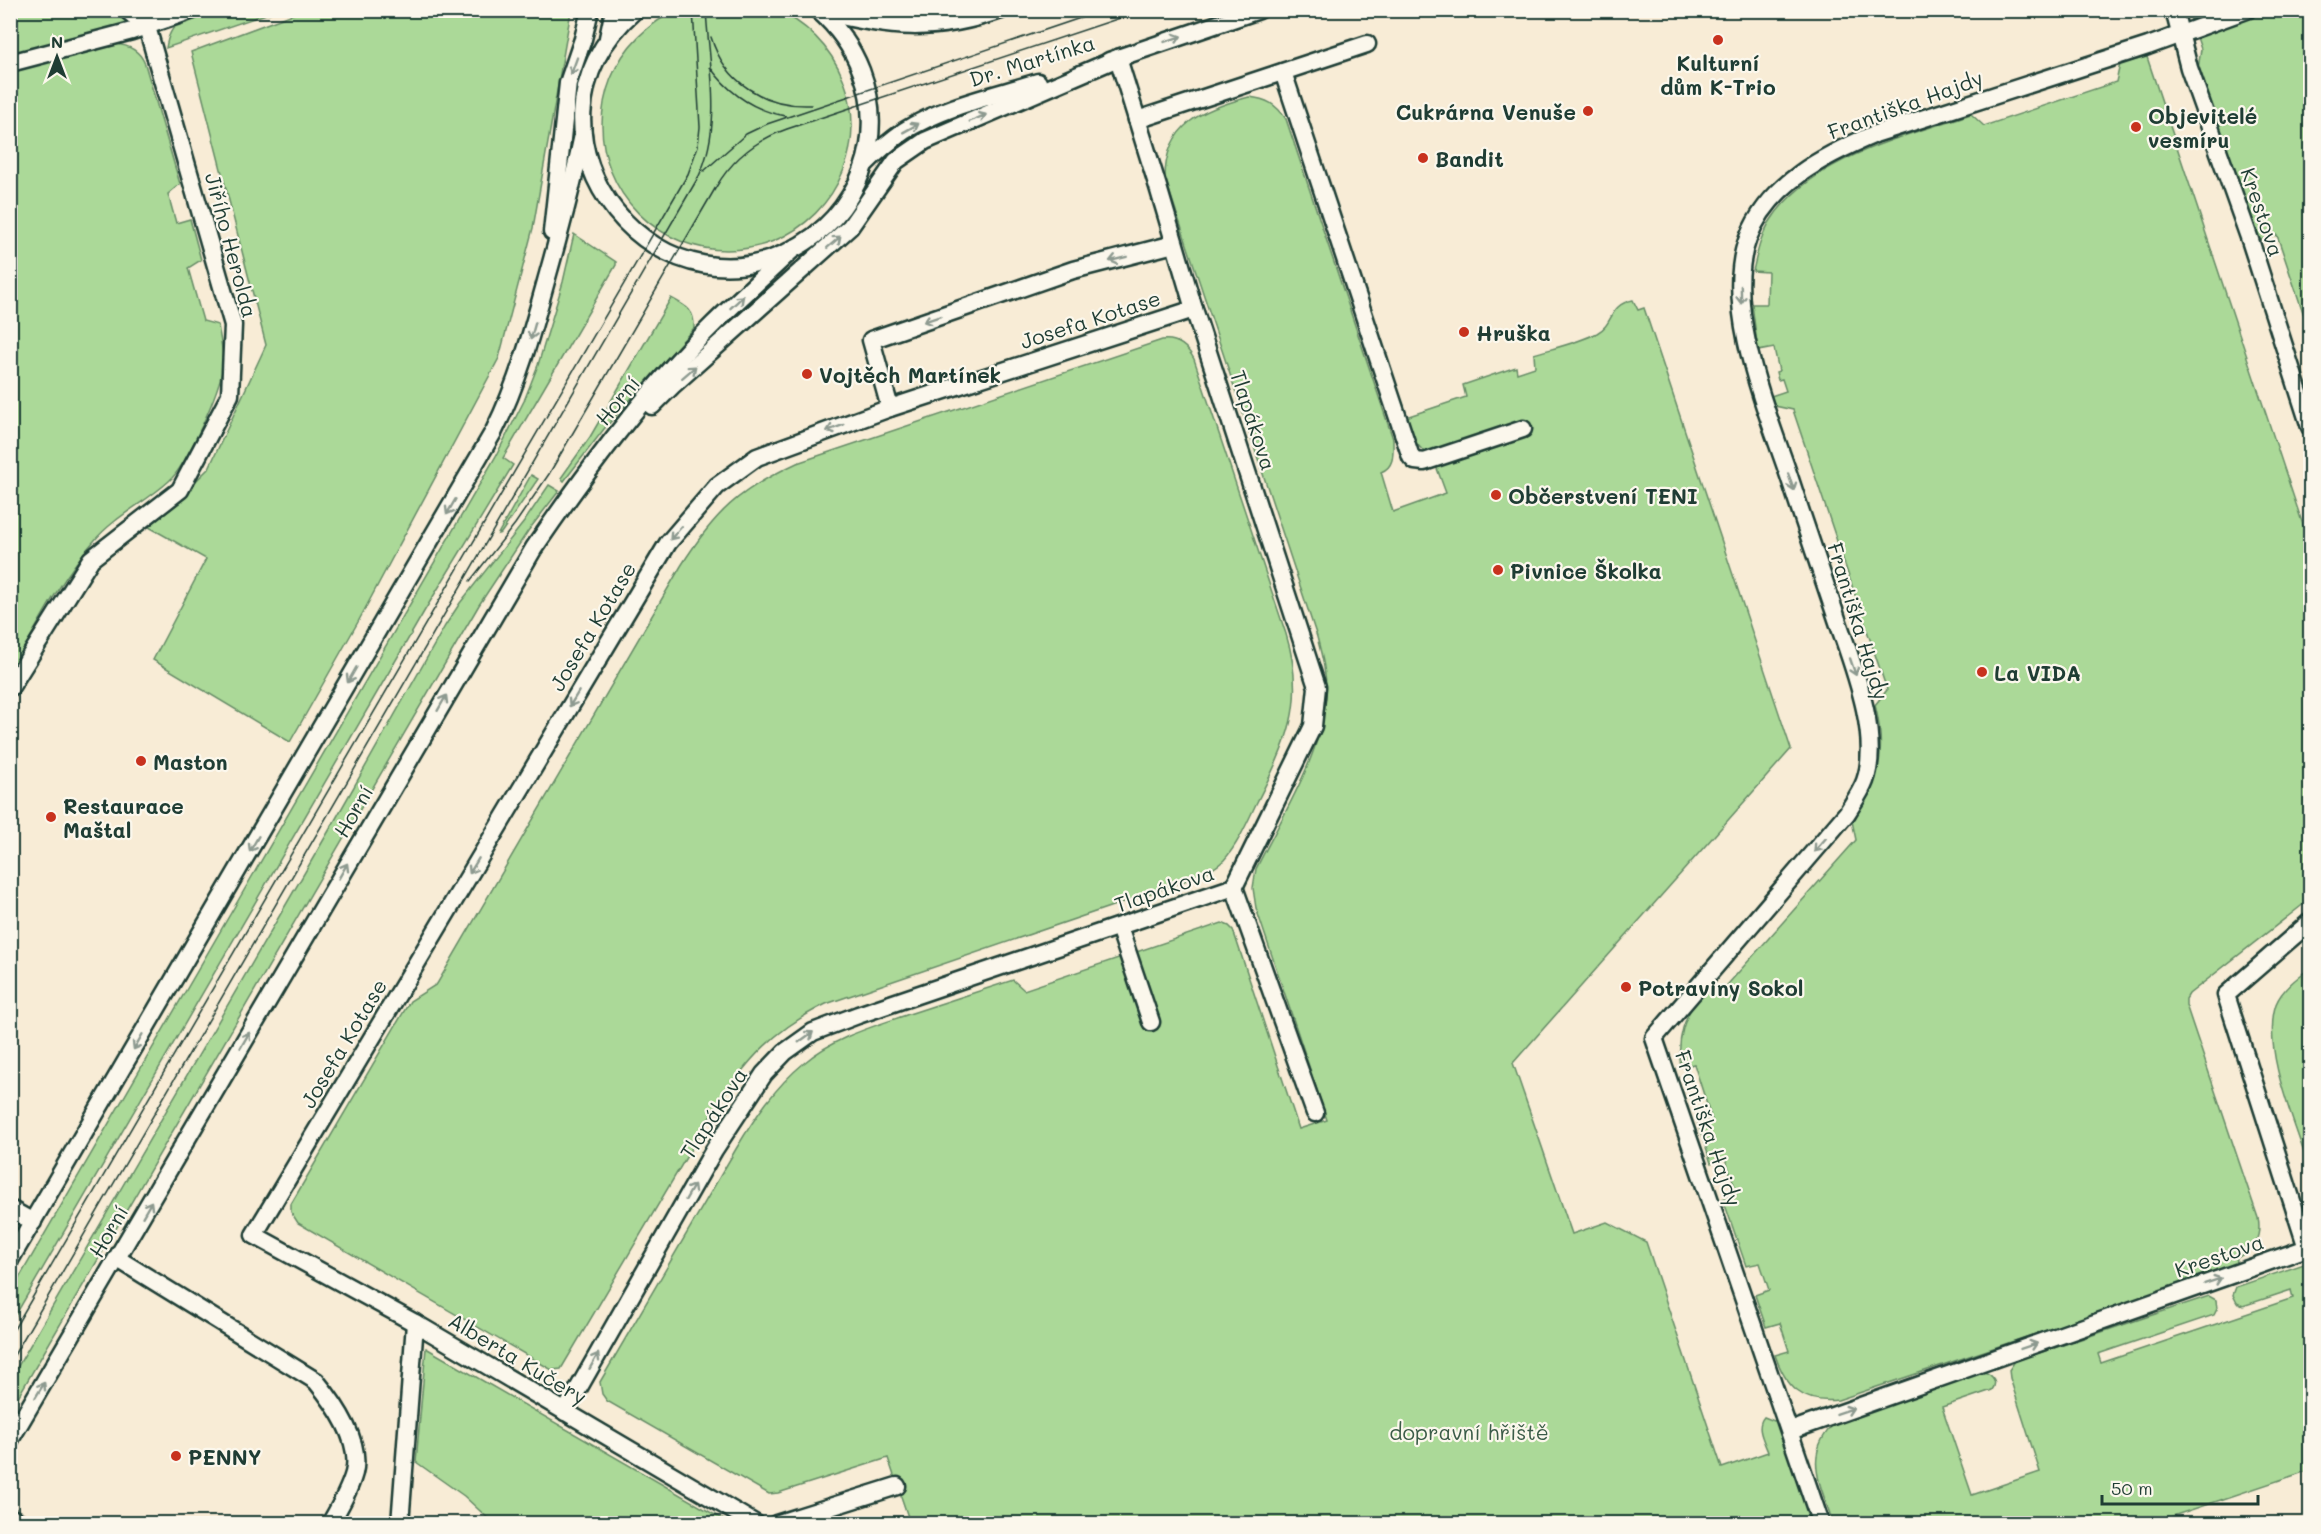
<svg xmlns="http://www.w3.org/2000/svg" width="2321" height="1534" font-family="Mali,sans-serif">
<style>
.green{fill:#abd998;stroke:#658b66;stroke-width:1.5}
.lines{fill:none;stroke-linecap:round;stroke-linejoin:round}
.street-casing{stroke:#1f3d34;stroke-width:21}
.street{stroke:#fbf7ec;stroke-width:16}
.tram{stroke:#1f3d34;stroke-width:1.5}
.oneway{stroke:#8d9a90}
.poi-dot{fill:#c8321e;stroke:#fbf7ec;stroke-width:2}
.labels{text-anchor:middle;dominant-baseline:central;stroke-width:4.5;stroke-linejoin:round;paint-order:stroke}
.street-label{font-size:21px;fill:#1f3d34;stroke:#fbf7ec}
.poi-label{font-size:21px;font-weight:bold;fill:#1f3d34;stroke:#fbf7ec;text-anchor:start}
.park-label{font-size:21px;fill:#3b5c48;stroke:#fbf7ec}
</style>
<rect width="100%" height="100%" fill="#f8ecd6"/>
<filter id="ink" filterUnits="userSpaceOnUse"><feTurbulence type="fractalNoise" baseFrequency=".0167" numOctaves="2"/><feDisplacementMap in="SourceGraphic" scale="12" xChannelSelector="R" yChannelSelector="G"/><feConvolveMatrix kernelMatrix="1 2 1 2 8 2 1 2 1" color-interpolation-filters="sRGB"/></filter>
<g filter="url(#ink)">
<!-- green -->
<g class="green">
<circle cx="727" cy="125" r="125"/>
<path d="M11 11H275L166 48C168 36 171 28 181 21L115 44C129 45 140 51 145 64L180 184 168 194 176 223 190 219 201 260 188 268 203 321 218 325C220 338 224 353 223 366 220 390 187 465 169 481 145 503 115 516 94 541 60 579 36 628 11 672Z"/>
<polygon points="301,11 571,11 533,228 499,358 358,622 290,742 153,660 206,559 149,527 209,468 266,345 191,52"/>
<polygon points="2188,11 2310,11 2310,333 2277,235 2255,242 2198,69 2201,49"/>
<path d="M2147 57 2310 546V899L2189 994 2186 999V1005L2258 1218C2262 1238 2254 1248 2237 1258L2236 1267 1838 1400C1802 1404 1786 1387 1775 1355L1789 1351 1780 1323 1766 1327 1755 1295 1769 1290 1760 1263 1746 1266 1723 1199 1737 1193 1725 1158 1711 1163 1698 1124 1712 1120 1694 1064 1681 1067C1676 1038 1685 1017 1700 992H1721L1856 840 1852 821C1880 781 1887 753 1875 705L1887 690 1793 410 1775 406 1771 396 1786 391 1782 379 1778 380 1776 372 1779 371 1774 348 1758 351 1752 304H1767L1768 272 1753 271C1757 254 1760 238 1769 223 1809 158 1903 137 1971 114L1984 126 2116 82 2120 64Z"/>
<path d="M1249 97C1267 99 1276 104 1286 119L1393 439C1393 453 1395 467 1381 472L1393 512 1446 493 1432 455 1428 456 1416 443 1406 417 1466 397 1463 385 1516 367 1517 373 1535 367 1534 354C1554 348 1578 343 1597 333 1615 323 1608 305 1633 300L1638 310 1644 308 1791 749 1513 1063 1572 1234 1607 1222 1646 1242 1722 1468 1768 1452C1764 1441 1755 1427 1764 1417L1774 1421 1778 1419 1813 1523H910L888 1458 778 1493 769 1494 607 1401 602 1394 600 1382 736 1149C755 1117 775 1087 804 1063 834 1037 875 1026 912 1013 946 1002 979 991 1013 980L1024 990 1222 923 1229 926 1233 930 1299 1129 1327 1120 1256 908 1253 888 1256 869C1281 818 1323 753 1326 695 1327 675 1322 656 1317 637L1165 178C1165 124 1203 109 1249 97Z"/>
<polygon points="574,234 616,262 616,265 503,458 513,465 425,610 11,1323 11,1292 496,456 524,401 538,365 563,282"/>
<path d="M671 298C686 306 695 310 694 328L604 429 564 481 561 478 590 437Z"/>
<path d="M1162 340C1177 338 1187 346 1194 359L1286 634C1307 703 1287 743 1256 804 1247 823 1238 844 1224 860 1210 874 1188 879 1171 886L826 1004C775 1029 748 1059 717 1105L561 1369 552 1370 298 1223 291 1212V1204L410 1001 437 984 681 566C715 512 739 490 797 463Z"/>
<polygon points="531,475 538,479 501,533 498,534"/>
<polygon points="549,485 559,491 528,531 479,605 11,1409 11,1378 334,822 445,626 460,603 524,522"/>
<path d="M2310 968V1170C2296 1126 2261 1049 2276 1004 2282 989 2298 977 2310 968Z"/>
<path d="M2310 1262V1470L2152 1523H1833C1821 1485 1801 1453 1837 1421L1984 1372C1993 1375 1998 1382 1992 1390L1942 1407 1972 1495 2040 1472 2010 1378 2009 1370 2015 1361 2209 1296 2216 1300 2217 1309 2214 1315 2098 1354 2101 1363 2293 1298 2291 1290 2243 1306 2237 1303 2233 1295 2236 1287Z"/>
<polygon points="426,1348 729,1523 493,1523 464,1496 416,1462"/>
</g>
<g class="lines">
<!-- street casing -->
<g class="street-casing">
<g id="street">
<polyline points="127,10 147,27"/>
<path d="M635 10C493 136 666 345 814 236 843 214 863 181 869 145 877 93 857 44 818 10"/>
<polyline points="2174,10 2189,68 2250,240 2310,427"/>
<path d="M820 11C889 28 932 34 1001 10"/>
<polyline points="608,38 614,10"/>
<polyline points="1109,61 1259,10"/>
<polyline points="10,63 132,31 193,10"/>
<polyline points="1283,72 1411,457 1415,461 1424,462 1523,429"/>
<polyline points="1137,120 1367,44"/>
<path d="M865 164C877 152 890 141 904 131 944 106 993 96 1038 82"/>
<polyline points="552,232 568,83 583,39 590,10"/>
<polyline points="652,406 672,386 850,227 896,161 925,141 1118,58"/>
<polyline points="890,408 871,340 1073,270 1174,244"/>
<polyline points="10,688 91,559 180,490 230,395 233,325 147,27"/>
<polyline points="1234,887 1315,1113"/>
<polyline points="1119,927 1151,1022"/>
<polyline points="10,1209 33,1222"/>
<path d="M118 1259 316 1381C335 1404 362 1442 354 1473 349 1491 339 1508 330 1524"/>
<path d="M10 1260 494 431C519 381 533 328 548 274 561 228 573 182 583 135"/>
<polyline points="565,1412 714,1150 764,1074 785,1052 813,1032 858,1015 1234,887 1313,726 1317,687 1194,309 1158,187 1118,58"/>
<polyline points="1790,1431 2307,1248 2226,995 2310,922"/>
<path d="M10 1440 534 548C575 488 619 428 667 373 706 328 751 289 794 248"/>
<polyline points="10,1517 23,1524"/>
<polyline points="400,1524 415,1323"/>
<polyline points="756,1524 415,1323 254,1235 668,543 717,486 757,457 890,408 1194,309"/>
<polyline points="776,1524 897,1486"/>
<path d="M1821 1524 1654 1038 1847 813C1853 803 1861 792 1865 781 1881 736 1853 666 1838 622 1822 574 1805 525 1789 476 1767 411 1722 305 1748 238 1769 183 1825 155 1875 134L2148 46 2247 10"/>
</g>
</g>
<!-- street -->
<use href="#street" class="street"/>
<!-- tram -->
<g class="tram">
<path d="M711 37C725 83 765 107 811 105"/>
<path d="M710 67C729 93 754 111 786 116"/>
<polyline points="704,171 746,134 767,124 1104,10"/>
<path d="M470 581 515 524 549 474 716 187C733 158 756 140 787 129L1144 10"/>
<polyline points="10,1336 688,174 698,146 700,127 693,10"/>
<path d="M10 1362 699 176C723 124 709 65 706 10"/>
</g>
</g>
<!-- one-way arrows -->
<defs><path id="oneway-shaft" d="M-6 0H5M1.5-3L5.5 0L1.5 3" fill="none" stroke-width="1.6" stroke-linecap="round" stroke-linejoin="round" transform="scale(1.5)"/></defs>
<g class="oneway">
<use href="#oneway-shaft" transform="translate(1173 39) rotate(-19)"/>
<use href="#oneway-shaft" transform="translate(574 66) rotate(110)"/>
<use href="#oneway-shaft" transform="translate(978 118) rotate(-23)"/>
<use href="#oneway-shaft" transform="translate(911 128) rotate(-29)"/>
<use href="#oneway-shaft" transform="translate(834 242) rotate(-41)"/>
<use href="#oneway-shaft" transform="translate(1118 259) rotate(166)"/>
<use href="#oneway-shaft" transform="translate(1741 295) rotate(89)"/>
<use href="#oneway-shaft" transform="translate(737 302) rotate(-43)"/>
<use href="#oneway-shaft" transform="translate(932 319) rotate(161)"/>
<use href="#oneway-shaft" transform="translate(533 331) rotate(106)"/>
<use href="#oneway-shaft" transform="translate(689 372) rotate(-41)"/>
<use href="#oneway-shaft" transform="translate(835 428) rotate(160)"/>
<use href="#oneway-shaft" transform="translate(1791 482) rotate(71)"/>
<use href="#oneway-shaft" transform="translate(451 507) rotate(120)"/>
<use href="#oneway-shaft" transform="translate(676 533) rotate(131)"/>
<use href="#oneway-shaft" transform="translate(1853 667) rotate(71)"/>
<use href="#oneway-shaft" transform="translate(352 675) rotate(120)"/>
<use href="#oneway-shaft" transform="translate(574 699) rotate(121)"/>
<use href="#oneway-shaft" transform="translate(442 703) rotate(-60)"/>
<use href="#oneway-shaft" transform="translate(254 844) rotate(120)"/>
<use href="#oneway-shaft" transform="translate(1820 845) rotate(131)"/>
<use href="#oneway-shaft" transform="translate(474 866) rotate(121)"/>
<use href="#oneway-shaft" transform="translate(343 871) rotate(-60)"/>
<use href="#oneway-shaft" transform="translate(806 1037) rotate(-36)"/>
<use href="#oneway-shaft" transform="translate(245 1040) rotate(-60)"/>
<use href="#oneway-shaft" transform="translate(138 1042) rotate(120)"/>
<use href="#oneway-shaft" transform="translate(690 1192) rotate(-60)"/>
<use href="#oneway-shaft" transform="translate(147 1209) rotate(-60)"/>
<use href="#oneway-shaft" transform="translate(2213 1281) rotate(-19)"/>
<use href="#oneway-shaft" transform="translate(2029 1346) rotate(-19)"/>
<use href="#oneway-shaft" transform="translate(594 1361) rotate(-60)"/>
<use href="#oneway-shaft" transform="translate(40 1390) rotate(-59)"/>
<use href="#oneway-shaft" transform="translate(1845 1411) rotate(-19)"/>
</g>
</g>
<!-- markers -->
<g class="poi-dot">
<circle cx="1718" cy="40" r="6"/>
<circle cx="1588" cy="111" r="6"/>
<circle cx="2136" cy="127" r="6"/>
<circle cx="1423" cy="158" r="6"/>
<circle cx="1464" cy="332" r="6"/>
<circle cx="807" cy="374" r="6"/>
<circle cx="1496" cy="495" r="6"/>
<circle cx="1498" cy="570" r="6"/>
<circle cx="1982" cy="672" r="6"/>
<circle cx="141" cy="761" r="6"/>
<circle cx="51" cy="817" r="6"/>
<circle cx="1626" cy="987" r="6"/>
<circle cx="176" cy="1456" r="6"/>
</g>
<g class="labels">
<!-- street labels -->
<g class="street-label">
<text transform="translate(1032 60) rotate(-17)">Dr. Martínka</text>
<text transform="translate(1905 104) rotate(-20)">Františka Hajdy</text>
<text transform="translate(2263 212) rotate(71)">Krestova</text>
<text transform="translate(232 245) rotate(75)">Jiřího Herolda</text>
<text transform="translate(1090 319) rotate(-18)">Josefa Kotase</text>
<text transform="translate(617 400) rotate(-51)">Horní</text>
<text transform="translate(1254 420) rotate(72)">Tlapákova</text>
<text transform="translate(1859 621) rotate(73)">Františka Hajdy</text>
<text transform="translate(592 626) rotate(-59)">Josefa Kotase</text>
<text transform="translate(353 811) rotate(-60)">Horní</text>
<text transform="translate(1164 888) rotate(-19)">Tlapákova</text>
<text transform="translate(343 1043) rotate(-59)">Josefa Kotase</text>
<text transform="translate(713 1113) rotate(-57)">Tlapákova</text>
<text transform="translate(1709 1128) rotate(71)">Františka Hajdy</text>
<text transform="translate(108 1231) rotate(-60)">Horní</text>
<text transform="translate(2219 1255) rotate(-19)">Krestova</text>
<text transform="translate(518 1358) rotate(31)">Alberta Kučery</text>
</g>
<!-- poi labels -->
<g class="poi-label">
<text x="1718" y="62" text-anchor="middle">Kulturní<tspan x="1718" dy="24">dům K-Trio</tspan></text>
<text x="1576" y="111" text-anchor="end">Cukrárna Venuše</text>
<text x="2148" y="115">Objevitelé<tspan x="2148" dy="24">vesmíru</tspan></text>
<text x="1435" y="158">Bandit</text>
<text x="1476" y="332">Hruška</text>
<text x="819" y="374">Vojtěch Martínek</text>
<text x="1508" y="495">Občerstvení TENI</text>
<text x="1510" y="570">Pivnice Školka</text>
<text x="1994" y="672">La VIDA</text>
<text x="153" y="761">Maston</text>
<text x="63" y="805">Restaurace<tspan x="63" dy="24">Maštal</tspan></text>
<text x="1638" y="987">Potraviny Sokol</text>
<text x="188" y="1456">PENNY</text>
</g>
<!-- park labels -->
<g class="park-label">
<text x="1469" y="1431">dopravní hřiště</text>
</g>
</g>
<!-- margin -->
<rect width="2321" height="1534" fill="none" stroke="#fbf7ec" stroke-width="36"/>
<rect x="18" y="18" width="2285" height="1498" fill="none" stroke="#1f3d34" stroke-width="2" filter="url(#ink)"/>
<!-- north arrow -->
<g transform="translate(57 57)" stroke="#fbf7ec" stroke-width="4.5" paint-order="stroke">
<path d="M0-4.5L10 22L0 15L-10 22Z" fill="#1f3d34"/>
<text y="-9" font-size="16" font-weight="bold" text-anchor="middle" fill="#1f3d34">N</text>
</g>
<!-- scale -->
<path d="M2102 1495v9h156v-9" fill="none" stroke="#1f3d34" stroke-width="3"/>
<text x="2111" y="1495" font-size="18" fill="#1f3d34" stroke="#fbf7ec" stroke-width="4.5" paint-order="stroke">50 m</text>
</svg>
